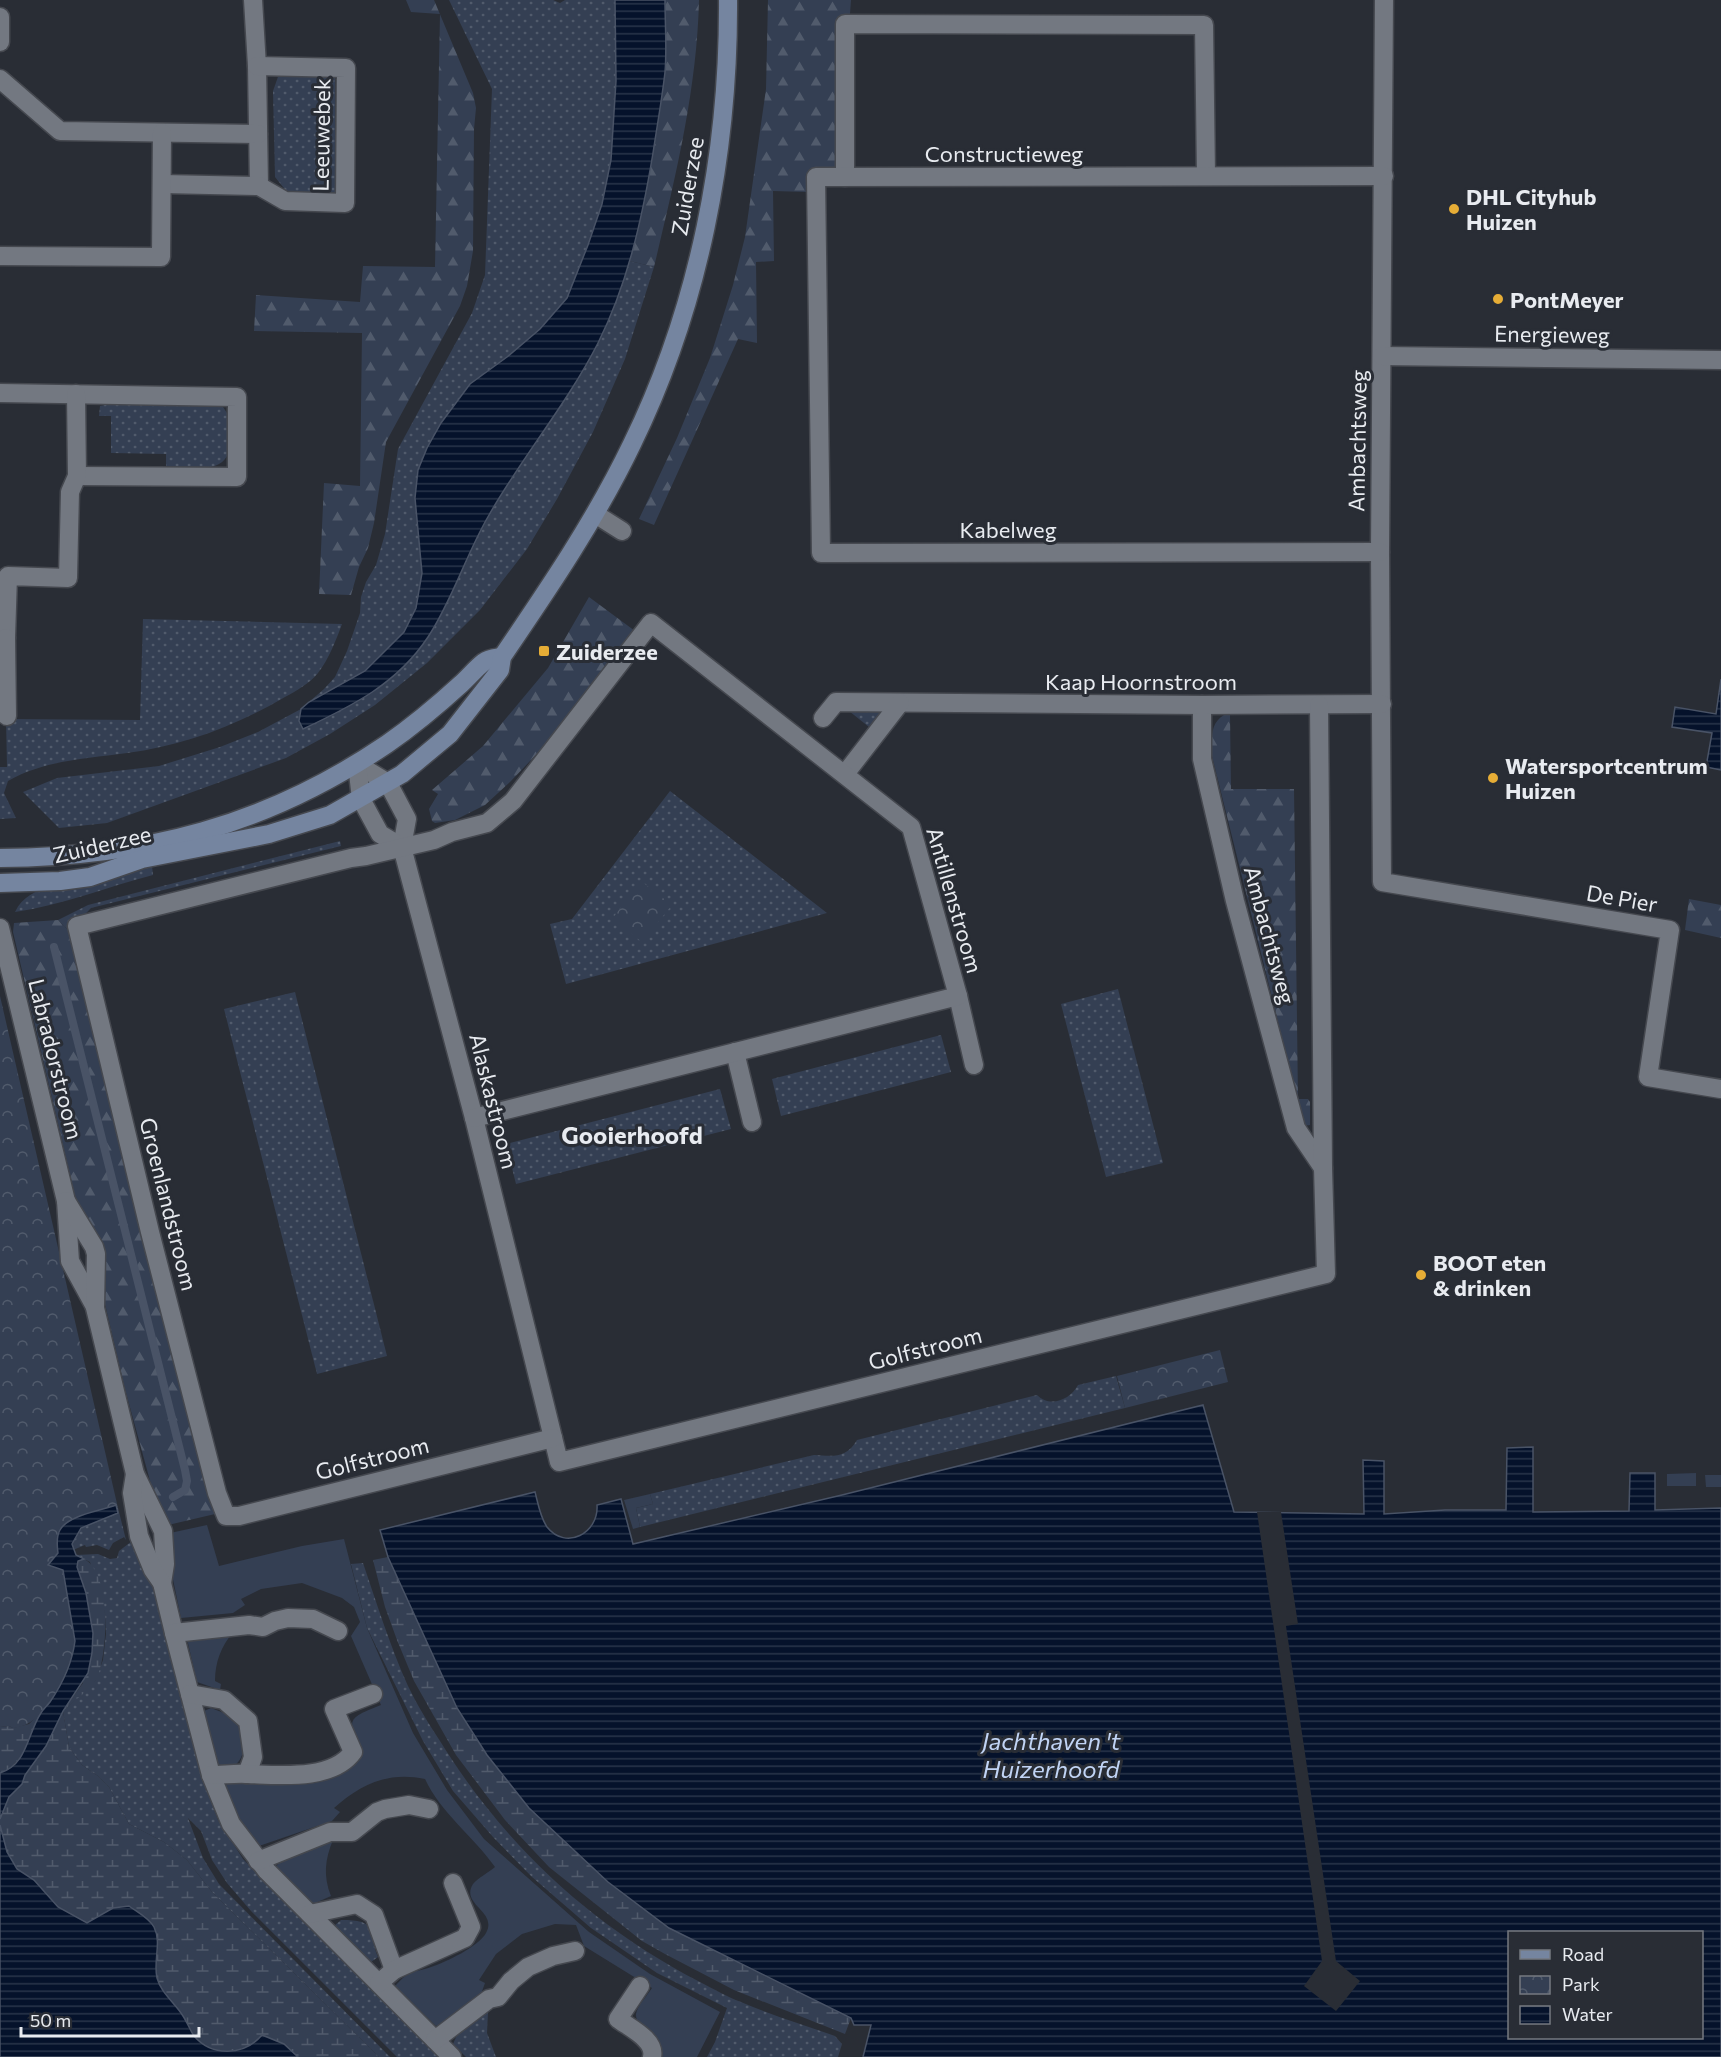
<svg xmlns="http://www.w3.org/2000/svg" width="1721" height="2057" font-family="Commissioner,sans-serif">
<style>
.grass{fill:url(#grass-dots)}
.forest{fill:url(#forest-firs)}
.wetland{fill:url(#wetland-marsh)}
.park{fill:url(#park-crowns)}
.garden{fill:#343f53}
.water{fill:url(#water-rules);stroke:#495366;stroke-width:1.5;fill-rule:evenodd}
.pier{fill:#292d35}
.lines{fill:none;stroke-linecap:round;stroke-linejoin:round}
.stream{stroke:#495366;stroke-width:8}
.street-casing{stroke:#45484f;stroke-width:21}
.secondary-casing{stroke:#45484f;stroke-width:21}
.street{stroke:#737881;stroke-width:18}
.secondary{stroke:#7585a0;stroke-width:18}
.poi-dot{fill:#e6ad36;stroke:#292d35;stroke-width:2}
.labels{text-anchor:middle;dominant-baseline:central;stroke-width:6;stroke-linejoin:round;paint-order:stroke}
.street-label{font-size:22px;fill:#e8ebf0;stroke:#292d35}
.poi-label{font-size:22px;font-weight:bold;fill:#e8ebf0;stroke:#292d35;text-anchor:start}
.neighbourhood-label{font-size:24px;font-weight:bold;fill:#e8ebf0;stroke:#292d35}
.water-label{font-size:24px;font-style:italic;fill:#c1d4f5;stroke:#292d35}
</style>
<defs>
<pattern id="grass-dots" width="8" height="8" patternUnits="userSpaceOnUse" patternTransform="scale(1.5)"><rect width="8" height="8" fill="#343f53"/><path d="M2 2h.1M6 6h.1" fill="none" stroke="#515b6c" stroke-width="1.8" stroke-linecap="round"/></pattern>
<pattern id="forest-firs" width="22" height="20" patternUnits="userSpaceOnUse" patternTransform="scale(1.5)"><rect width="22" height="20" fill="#343f53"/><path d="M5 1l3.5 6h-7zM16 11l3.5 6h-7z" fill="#515b6c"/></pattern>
<pattern id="wetland-marsh" width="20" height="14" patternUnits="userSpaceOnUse" patternTransform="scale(1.5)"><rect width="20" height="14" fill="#343f53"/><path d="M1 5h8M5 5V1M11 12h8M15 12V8" fill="none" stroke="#515b6c"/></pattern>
<pattern id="park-crowns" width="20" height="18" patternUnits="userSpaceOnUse" patternTransform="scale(1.5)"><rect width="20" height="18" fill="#343f53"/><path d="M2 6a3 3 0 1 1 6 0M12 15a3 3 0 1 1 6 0" fill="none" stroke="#515b6c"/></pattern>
<pattern id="water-rules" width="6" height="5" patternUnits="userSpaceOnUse" patternTransform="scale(1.5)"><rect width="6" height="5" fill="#05122b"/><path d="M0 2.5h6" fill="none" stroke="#29354a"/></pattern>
</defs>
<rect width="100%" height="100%" fill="#292d35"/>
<!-- grass -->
<g class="grass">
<polygon points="449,0 553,0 560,3 565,0 615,0 616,81 611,160 602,204 588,245 567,298 540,329 507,357 470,384 441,423 427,448 418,470 415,498 422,573 416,608 404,632 365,671 309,702 324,689 335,677 347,651 360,613 361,597 366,582 376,565 385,534 398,449 472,313 485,275 492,89"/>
<polygon points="279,74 335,76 335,194 287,192 275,177 273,91"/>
<path d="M630 261 654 267 625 359 593 432 557 499 527 549 480 610 427 663 375 705 330 734 286 758 107 823 59 828 23 792 57 778 159 766 220 747 258 732 301 709 299 721 303 729C340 711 376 694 406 664 447 623 460 563 489 514 523 457 565 404 596 346 611 319 621 290 630 261Z"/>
<path d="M130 400 221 404 227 413V456C217 474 189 467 172 467L171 472H166V454L111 453V416H99L100 406Z"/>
<path d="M143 619 342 624C336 640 329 659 318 673 310 683 296 691 285 697 236 726 183 746 127 753 85 759 45 760 8 781L4 793 16 818 0 819V767H7L6 719 140 720Z"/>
<polygon points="849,711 883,711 872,726 869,727"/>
<polygon points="670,791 827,913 566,984 550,924 572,919"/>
<polygon points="340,841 341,846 91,908 69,931 58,920 88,905"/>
<path d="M152 866 153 875C107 887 62 905 15 912 30 881 69 887 98 881 116 878 134 871 152 866Z"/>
<polygon points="1118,989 1163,1163 1106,1177 1061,1004"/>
<polygon points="295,992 387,1356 317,1374 224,1009"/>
<polygon points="941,1035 951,1072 781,1116 772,1079"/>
<polygon points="720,1089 731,1129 516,1184 506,1144"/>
<path d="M1116 1376 1125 1408 640 1527 636 1508 653 1504 650 1494 814 1455C833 1456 846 1459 857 1440L1037 1395C1050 1408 1070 1400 1078 1385Z"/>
<path d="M116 1505 118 1508 126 1540 124 1537 113 1543 109 1550 97 1545 86 1547 85 1545 73 1550C70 1525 100 1519 118 1513Z"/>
<polygon points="132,1541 154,1585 207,1791 218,1820 243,1859 440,2057 397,2057 251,1911 227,1883 212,1860 201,1831 188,1818 203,1858 219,1884 390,2057 379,2057 212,1892 187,1860 164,1842 129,1824 109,1787 98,1776 82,1765 69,1747 63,1711 95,1681 103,1660 106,1634 105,1613 90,1562 76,1555 98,1554 110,1559 117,1558 119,1551"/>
<path d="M363 1563C377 1604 390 1646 408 1686 417 1705 429 1724 440 1741 505 1846 591 1925 700 1982 714 1989 727 1997 741 2002 771 2015 804 2025 835 2036L842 2044 838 2057H707L715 2042 727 2008 657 1973 591 1928 532 1877 493 1837 453 1791 423 1741 367 1628 351 1564Z"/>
<path d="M341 1920C378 1920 367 1929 378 1957L371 1962 334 1926Z"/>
<polygon points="488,2012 487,2033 496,2057 466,2057 453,2044 457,2035"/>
</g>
<!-- forest -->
<g class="forest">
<polygon points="406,0 434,0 473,93 476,108 474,129 473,251 467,286 460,306 386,442 374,523 368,548 359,567 351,595 319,594 324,483 360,486 362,333 254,331 256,295 360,302 363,266 435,267 440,14 411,12"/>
<path d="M665 0H699C697 90 675 179 654 267L630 261 646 194 665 71Z"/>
<polygon points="768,0 851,0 838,177 808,192 773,191 774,261 756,262 757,343 738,339 654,525 639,519 677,438 710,358 733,285 745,237 766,89"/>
<polygon points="589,597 635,631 553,737 510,782 485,805 455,820 435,823 432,821 429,809 438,794 432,790 483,746 548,668"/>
<path d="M1224 715H1230L1231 789H1294L1298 1099H1308L1310 1102V1125L1304 1126 1212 756C1212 740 1209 724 1224 715Z"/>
<polygon points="1689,899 1721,905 1721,938 1685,930"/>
<polygon points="58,920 69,931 215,1514 168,1525 155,1499 125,1389 101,1287 105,1264 103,1248 76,1200 13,932 14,923"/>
</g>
<!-- wetland -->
<g class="wetland">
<polygon points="388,1557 457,1708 487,1755 529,1808 608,1882 669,1928 851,2018 845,2034 734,1990 665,1954 642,1941 549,1867 505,1820 456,1755 414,1681 397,1640 385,1607 373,1560"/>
<path d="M84 1559C112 1573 108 1653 97 1678 91 1690 73 1701 63 1711L69 1747 82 1765 98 1776 109 1787 129 1824 164 1842 187 1860 212 1892 379 2057H298L284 2044 262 2035C244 2055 216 2057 196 2039 190 2032 187 2022 182 2014 173 2003 163 1994 158 1980 154 1969 158 1953 158 1942L113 1908 87 1923 58 1907 34 1880 17 1869 7 1853 0 1825V1819L10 1796 22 1784 25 1775 46 1746 63 1711 83 1683 90 1612 77 1567 78 1561Z"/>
<polygon points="40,1713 23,1755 9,1769 0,1773 0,1727 9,1726 13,1728 29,1724"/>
</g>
<!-- park -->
<g class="park">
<polygon points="641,881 672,905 642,942 612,919"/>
<path d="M0 996 118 1508 116 1505 75 1518 57 1539 58 1553 63 1570 75 1641C71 1670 47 1726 13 1728L9 1726 0 1727Z"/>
<polygon points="1220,1350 1228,1382 1125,1408 1117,1376"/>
</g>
<!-- garden -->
<g class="garden">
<polygon points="1696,1473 1696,1486 1667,1486 1667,1474"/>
<polygon points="1705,1475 1721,1475 1721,1487 1706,1487"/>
<polygon points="650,1494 653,1504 636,1508 640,1527 633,1529 624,1500"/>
<path d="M207 1525 219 1566 302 1546 344 1539 367 1628 413 1733 447 1790 484 1839 589 1932 650 1974 720 2012 697 2057H661C654 2048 635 2025 636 2014 637 2006 647 1996 652 1988L584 1946 576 1925 555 1924 522 1934 496 1954 479 1980 485 1983 480 1997 444 2023 436 2026 395 1986C399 1982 404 1976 409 1974 416 1970 424 1970 431 1967 446 1962 478 1947 486 1933 498 1911 460 1905 473 1884 478 1878 489 1872 495 1867 474 1837 440 1812 425 1779 389 1771 361 1784 334 1808L340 1812 332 1821 259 1846C245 1828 232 1809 224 1787L228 1783 342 1771 353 1766 360 1753C348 1718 346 1719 381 1705L351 1636 360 1622 354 1607 342 1598 302 1583 261 1589 241 1599 245 1605 233 1613 181 1618 170 1565V1533Z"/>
<path d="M233 1632C221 1647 215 1662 215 1681L221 1684 220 1690 197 1682 187 1639Z"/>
<path d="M211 1708 237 1718 242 1724C243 1740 248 1755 234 1766H218L204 1711Z"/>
<path d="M333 1840C325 1859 323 1876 331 1896L313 1904 276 1866 290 1854Z"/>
</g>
<!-- water -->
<g class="water">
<path d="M615 0H665C665 24 667 49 665 72 662 99 657 126 653 153 642 219 628 283 598 343 567 404 522 457 489 515 466 554 453 599 428 637 397 684 352 706 303 729L299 721 301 709 309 702 365 671 404 632 416 608 422 573 415 498 418 470 427 448 441 423 470 384 507 357 540 329 567 298 588 245 602 204 611 160 616 81Z"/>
<polygon points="1721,679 1721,770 1706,767 1712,733 1672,727 1675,707 1716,714"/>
<path d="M1203 1405 1234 1512 1364 1514 1363 1460 1384 1461V1514L1445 1510H1506L1507 1448 1533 1447V1512L1629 1511 1630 1473H1655V1510L1721 1508V2057H863L871 2025H854L851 2018 669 1928 608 1882 529 1808 487 1755 457 1708 388 1557 380 1530 535 1492C538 1503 540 1517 547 1527 566 1551 599 1533 597 1505L621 1499 633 1544 842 1495ZM1510 1932H1702V2038H1510Z"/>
<path d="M116 1505 118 1513 81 1528 72 1544 76 1555 84 1559 78 1561 77 1567 86 1593 93 1633 92 1653 88 1673 63 1711 46 1746 25 1775 22 1784 9 1797 0 1819V1773C28 1764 27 1734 41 1713 43 1709 47 1706 50 1702 63 1683 72 1664 75 1641L63 1570 48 1565 58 1553C57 1546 56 1537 60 1530 68 1515 101 1511 116 1505Z"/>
<path d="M0 1825 7 1852 17 1869 34 1880 58 1907 87 1923 113 1908 129 1906C137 1912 149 1918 154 1927 162 1943 153 1961 157 1978 161 1993 175 2003 183 2016 187 2022 190 2030 194 2036 212 2057 244 2056 262 2035L284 2044 298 2057H0Z"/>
</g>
<!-- pier -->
<polygon class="pier" points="1257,1512 1281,1512 1298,1624 1286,1626 1336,1961 1360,1981 1336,2011 1304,1986 1322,1961"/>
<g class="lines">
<!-- stream -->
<polyline class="stream" points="54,947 185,1470 187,1481 185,1490 173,1497"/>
<!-- street casing -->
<g class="street-casing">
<g id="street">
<polyline points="253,0 257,66 259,186"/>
<polyline points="1384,0 1380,552 1382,882 1670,930 1648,1077 1721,1089"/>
<polyline points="0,17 0,42"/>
<polyline points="0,79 60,131 258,134"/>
<polyline points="845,177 845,24 1204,25 1206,176"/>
<polyline points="163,184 259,186 285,201 345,203 346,68 257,66"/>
<polyline points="0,256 161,257 162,133"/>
<polyline points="1382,356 1721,360"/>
<polyline points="0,393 237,397 237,477 77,476"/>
<polyline points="595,514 622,531"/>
<polyline points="1380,552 821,553 816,177 1384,176"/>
<polyline points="0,638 6,638 8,576 68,578 70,492 77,476 76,394"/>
<polyline points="6,638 7,716"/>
<polyline points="1202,705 1202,759 1235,901 1296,1128 1323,1168"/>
<polyline points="823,718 836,702 1202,705 1382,704"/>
<polyline points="357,764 388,783 407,819 402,847 474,1118 559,1462 1326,1274 1323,1168 1319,705"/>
<polyline points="357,764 361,799 380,834 402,847"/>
<polyline points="845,774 900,703"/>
<polyline points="0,928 66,1201 70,1261 94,1305"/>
<polyline points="958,996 974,1065"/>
<polyline points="735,1052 752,1122"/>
<polyline points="474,1118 958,996 911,827 651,623 513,801 487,823 452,832 434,840 366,856 351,858 77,926 150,1232 217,1493 226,1516 239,1516 553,1438"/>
<polyline points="66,1201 94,1247 96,1254 95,1308 135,1474 163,1531 165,1564 162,1583"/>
<polyline points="135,1474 132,1493 139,1536 153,1570 162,1583 174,1633"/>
<polyline points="338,1631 313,1619 288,1618 275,1621 263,1627 249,1625 174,1633 211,1775 231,1824 267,1871 452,2057"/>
<polyline points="190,1694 224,1700 248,1721 253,1757 247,1774"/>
<path d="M211 1775C223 1775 236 1773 248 1774 279 1775 332 1781 353 1752L334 1709 373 1694"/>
<polyline points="258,1861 330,1832 352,1832 377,1812 385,1809 409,1805 429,1809"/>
<polyline points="310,1914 357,1904 374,1915 394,1970"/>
<polyline points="379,1983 394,1970 465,1938 471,1927 453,1883"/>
<path d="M640 1986 618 2019C630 2028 656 2040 652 2057"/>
<polyline points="435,2040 489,1999 498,1997 511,1981 528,1967 553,1956 575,1951"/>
</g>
</g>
<!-- secondary casing -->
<g class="secondary-casing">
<g id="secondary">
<path d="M0 858C145 857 266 826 387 744 413 726 438 705 461 684 469 677 476 668 484 662 489 658 496 658 502 657"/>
<path d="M0 883 60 881 90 877 142 859 269 834 330 815 402 774 450 734 500 670 502 657C549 588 596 519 632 444 699 307 729 152 728 0"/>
</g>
</g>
<!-- street -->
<use href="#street" class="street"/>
<!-- secondary -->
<use href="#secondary" class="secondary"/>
</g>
<!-- markers -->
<g class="poi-dot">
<circle cx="1454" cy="209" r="6"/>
<circle cx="1498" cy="299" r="6"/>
<rect x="538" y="645" width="12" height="12" rx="3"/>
<circle cx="1493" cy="778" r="6"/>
<circle cx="1421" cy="1275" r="6"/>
</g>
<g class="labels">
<!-- street labels -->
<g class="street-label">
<text transform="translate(321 135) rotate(-89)">Leeuwebek</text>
<text x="1004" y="153">Constructieweg</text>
<text transform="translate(687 186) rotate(-80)">Zuiderzee</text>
<text transform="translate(1552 334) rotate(1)">Energieweg</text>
<text transform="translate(1357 441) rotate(-89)">Ambachtsweg</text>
<text x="1008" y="529">Kabelweg</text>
<text x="1141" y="681">Kaap Hoornstroom</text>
<text transform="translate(102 844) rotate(-13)">Zuiderzee</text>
<text transform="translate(1622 898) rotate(10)">De Pier</text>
<text transform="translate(955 900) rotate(74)">Antillenstroom</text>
<text transform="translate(1270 935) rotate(75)">Ambachtsweg</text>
<text transform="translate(56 1059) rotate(76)">Labradorstroom</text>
<text transform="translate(494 1101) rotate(76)">Alaskastroom</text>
<text transform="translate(169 1204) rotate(76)">Groenlandstroom</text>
<text transform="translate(925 1348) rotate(-14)">Golfstroom</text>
<text transform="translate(372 1458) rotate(-14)">Golfstroom</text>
</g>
<!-- poi labels -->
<g class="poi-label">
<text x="1466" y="196">DHL Cityhub<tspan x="1466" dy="25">Huizen</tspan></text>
<text x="1510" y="299">PontMeyer</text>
<text x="556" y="651">Zuiderzee</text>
<text x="1505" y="765">Watersportcentrum<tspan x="1505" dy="25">Huizen</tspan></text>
<text x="1433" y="1262">BOOT eten<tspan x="1433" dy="25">&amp; drinken</tspan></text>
</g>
<!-- neighbourhood labels -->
<g class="neighbourhood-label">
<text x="632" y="1134">Gooierhoofd</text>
</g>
<!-- water labels -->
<g class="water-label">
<text x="1051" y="1740">Jachthaven 't<tspan x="1051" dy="28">Huizerhoofd</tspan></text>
</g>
</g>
<!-- legend -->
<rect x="1508" y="1931" width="195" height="108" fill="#292d35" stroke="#757980" stroke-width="1.5"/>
<rect x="1520" y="1950" width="30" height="9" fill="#7585a0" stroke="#757980" stroke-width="1.5"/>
<text x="1562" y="1961" font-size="18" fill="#e8ebf0">Road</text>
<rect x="1520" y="1976" width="30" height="18" fill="url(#park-crowns)" stroke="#757980" stroke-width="1.5"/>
<text x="1562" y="1991" font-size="18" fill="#e8ebf0">Park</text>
<rect x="1520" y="2006" width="30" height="18" fill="url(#water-rules)" stroke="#757980" stroke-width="1.5"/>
<text x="1562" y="2021" font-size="18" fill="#e8ebf0">Water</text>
<!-- scale -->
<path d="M21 2027v9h178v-9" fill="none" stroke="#e8ebf0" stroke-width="3"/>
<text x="30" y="2027" font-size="18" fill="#e8ebf0" stroke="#292d35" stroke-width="4.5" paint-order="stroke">50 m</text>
</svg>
